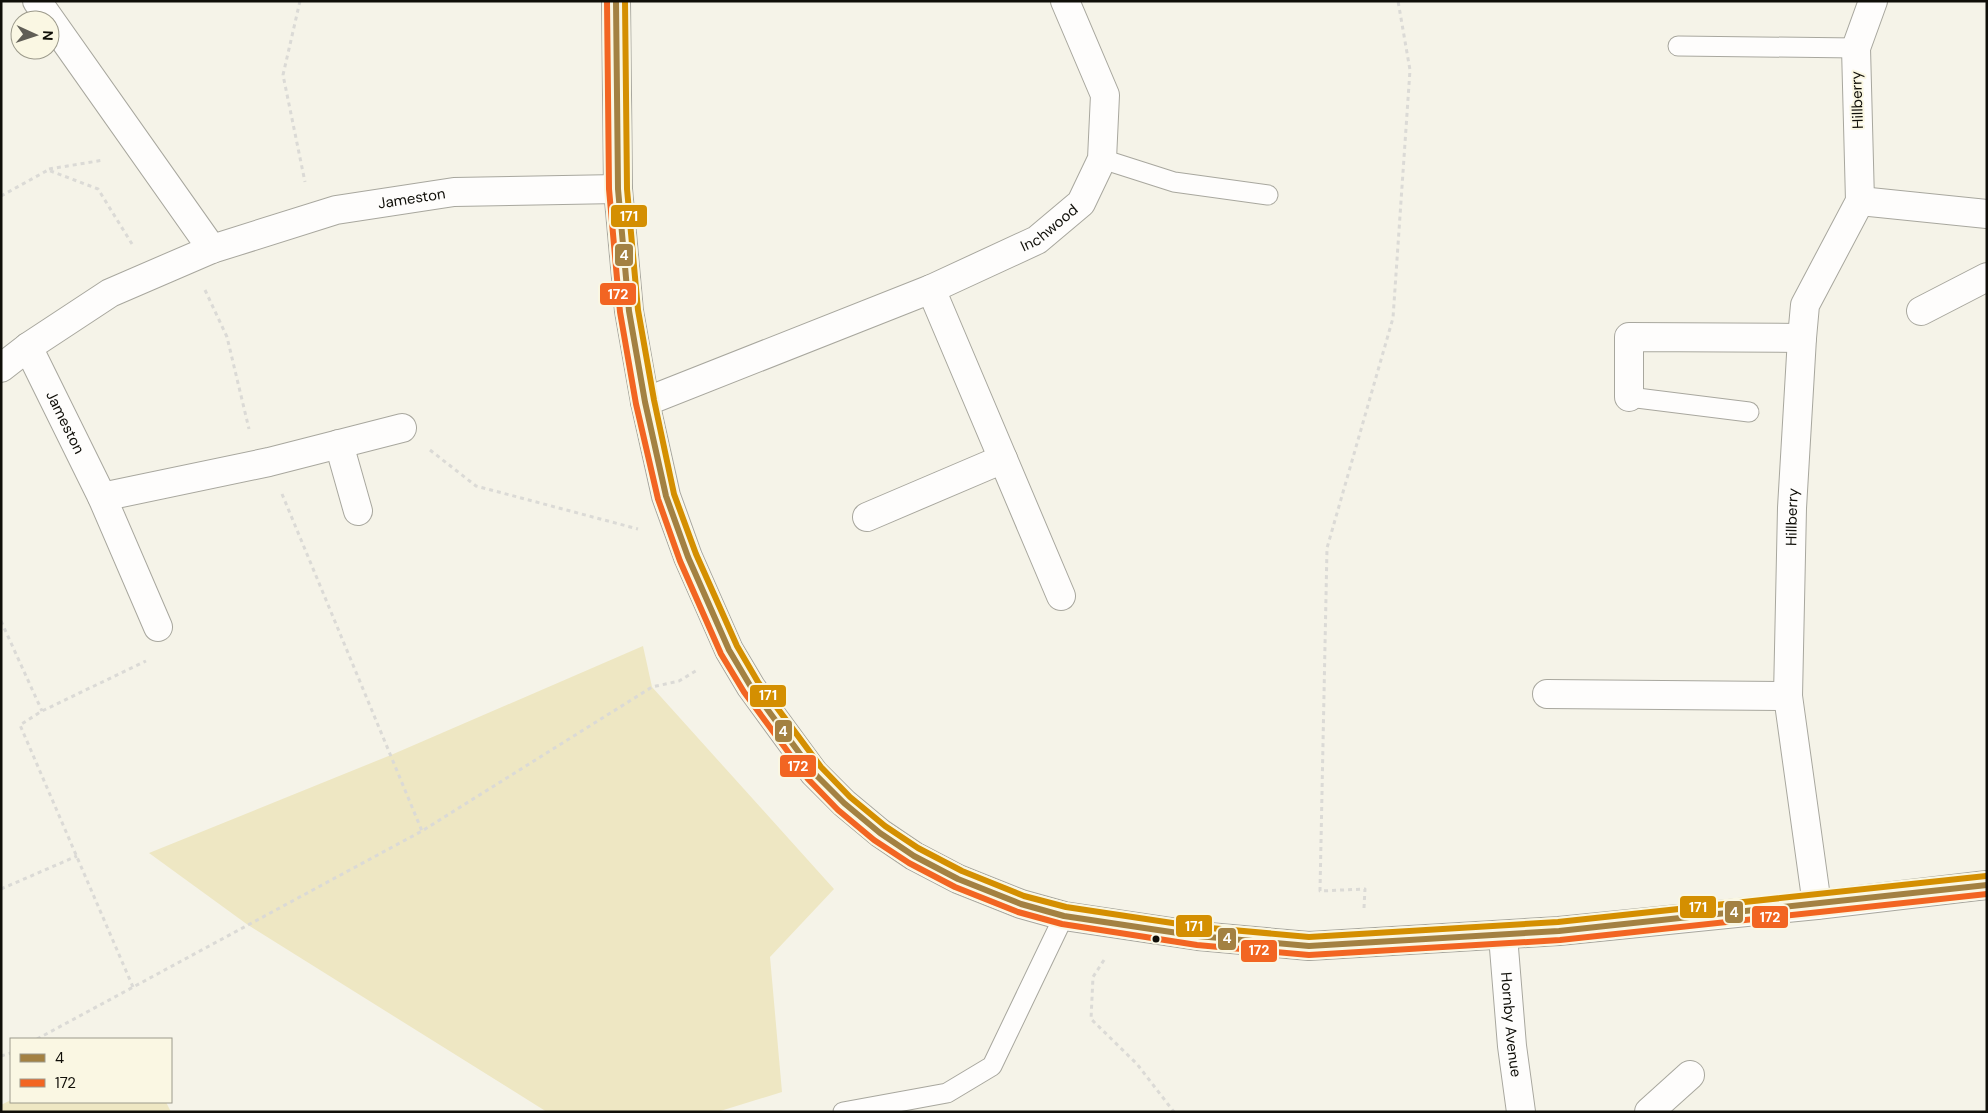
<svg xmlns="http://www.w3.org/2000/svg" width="1988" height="1113" font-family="'DM Sans',sans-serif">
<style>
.green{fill:#eee7c3}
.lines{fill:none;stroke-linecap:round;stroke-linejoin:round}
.service-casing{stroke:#a8a79e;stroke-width:21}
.minor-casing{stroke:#a8a79e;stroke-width:30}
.tertiary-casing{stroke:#a8a79e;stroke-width:30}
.path{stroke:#dbdad6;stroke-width:3;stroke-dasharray:4 4;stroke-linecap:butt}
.service{stroke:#fefdfc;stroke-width:19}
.minor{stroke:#fefdfc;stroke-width:28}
.tertiary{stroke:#fefdfc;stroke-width:28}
.bus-1-casing{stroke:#faf7e3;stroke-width:10}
.bus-2-casing{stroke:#faf7e3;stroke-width:10}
.bus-3-casing{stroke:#faf7e3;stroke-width:10}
.bus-1{stroke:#a38142;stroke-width:6}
.bus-2{stroke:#f26522;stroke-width:6}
.bus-3{stroke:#d48f01;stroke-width:6}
.bus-dot{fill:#0f0e08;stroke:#faf7e3;stroke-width:2}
.labels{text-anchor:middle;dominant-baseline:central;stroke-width:4;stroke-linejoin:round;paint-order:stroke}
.street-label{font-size:15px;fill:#0f0e08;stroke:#faf7e3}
.line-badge{stroke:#faf7e3;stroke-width:2}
.badge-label{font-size:14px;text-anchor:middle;font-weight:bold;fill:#fff}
</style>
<rect width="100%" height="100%" fill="#f5f3e8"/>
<!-- green -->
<g class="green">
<polygon points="643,646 652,687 834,889 770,957 782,1092 717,1112 547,1112 248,925 149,853 391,755"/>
<polygon points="11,1100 166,1102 171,1112 1,1112 1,1105"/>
</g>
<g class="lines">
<!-- service casing -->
<g class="service-casing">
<g id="service">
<polyline points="1678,46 1856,48"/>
<polyline points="1102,159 1174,182 1268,195"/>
<polyline points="1629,397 1749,412"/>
<polyline points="843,1112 947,1093 992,1066 1064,916"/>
</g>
</g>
<!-- minor casing -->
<g class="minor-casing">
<g id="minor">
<polyline points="37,1 212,249"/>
<polyline points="1860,201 1987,214"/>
<polyline points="931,289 1061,596"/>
<polyline points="1921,311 1987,277"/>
<path id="s1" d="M28 347 102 497 158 627"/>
<path id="s2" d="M1 368 28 347 110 293 212 249 336 210 454 192 618 189"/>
<polyline points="1629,397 1629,337 1802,338"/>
<path id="s3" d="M645 402 931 289 1037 240 1081 203 1102 159 1105 95 1065 1"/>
<polyline points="339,444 358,511"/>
<polyline points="102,497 269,462 402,428"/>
<polyline points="867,517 1003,459"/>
<polyline points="1547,694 1788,696"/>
<path id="s4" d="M1817 905 1788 696 1792 508 1802 338 1805 305 1860 201 1856 48 1873 1"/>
<path id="s5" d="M1503 936 1512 1046 1521 1112"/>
<polyline points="1649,1112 1690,1075"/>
</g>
</g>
<!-- tertiary casing -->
<g class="tertiary-casing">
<polyline id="tertiary" points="616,1 618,189 629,311 645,402 666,496 688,557 729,650 751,687 814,773 844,803 880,833 914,856 958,879 1021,904 1064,916 1198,936 1309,946 1559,931 1817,905 1987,885"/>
</g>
<!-- path -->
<g class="path">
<polyline points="300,1 283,75 305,182"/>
<polyline points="49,169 104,160"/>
<polyline points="1,196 48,170 98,189 132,244"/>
<polyline points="205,290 227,337 249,429"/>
<polyline points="430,450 476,486 638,529"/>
<polyline points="282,494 422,831"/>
<polyline points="1,621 42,711"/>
<polyline points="1,889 77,856"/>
<polyline points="1364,908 1365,889 1320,891 1327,548 1393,318 1410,70 1398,1"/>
<polyline points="1104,960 1093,977 1091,1019 1137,1064 1174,1112"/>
<polyline points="133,987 20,725 42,711 146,661"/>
<polyline points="37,1039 422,831 652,687 679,681 699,669"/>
<polyline points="1,1056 11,1053"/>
</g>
<!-- service -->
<use href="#service" class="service"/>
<!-- minor -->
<use href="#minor" class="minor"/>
<!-- tertiary -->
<use href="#tertiary" class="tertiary"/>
<!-- bus-1 casing -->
<g class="bus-1-casing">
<polyline id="bus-1" points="616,1 618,189 629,311 645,402 666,496 688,557 729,650 751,687 814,773 844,803 880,833 914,856 958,879 1021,904 1064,916 1198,936 1309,946 1559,931 1987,885"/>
</g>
<!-- bus-2 casing -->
<g class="bus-2-casing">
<polyline id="bus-2" points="607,1 609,189 620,312 636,404 658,499 680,561 721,654 744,692 808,779 838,810 874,840 909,863 955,887 1018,912 1062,924 1197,945 1309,955 1560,940 1987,894"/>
</g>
<!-- bus-3 casing -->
<g class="bus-3-casing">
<polyline id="bus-3" points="625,1 627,189 638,310 654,400 674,494 696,554 737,646 758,682 821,767 850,797 885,826 918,848 962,871 1024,896 1066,907 1199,927 1309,937 1558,922 1986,876"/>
</g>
<!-- bus-1 -->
<use href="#bus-1" class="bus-1"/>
<!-- bus-2 -->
<use href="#bus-2" class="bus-2"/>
<!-- bus-3 -->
<use href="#bus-3" class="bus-3"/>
</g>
<!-- markers -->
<circle class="bus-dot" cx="1156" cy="939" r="4.5"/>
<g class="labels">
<!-- street labels -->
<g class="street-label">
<text transform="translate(1857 100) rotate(-92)">Hillberry</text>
<text stroke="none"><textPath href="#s2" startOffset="450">Jameston</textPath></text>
<text stroke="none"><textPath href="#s3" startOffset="441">Inchwood</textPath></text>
<text stroke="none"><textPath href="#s1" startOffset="84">Jameston</textPath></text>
<text stroke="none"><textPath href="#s4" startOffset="390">Hillberry</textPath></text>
<text stroke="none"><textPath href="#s5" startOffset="89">Hornby Avenue</textPath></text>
</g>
</g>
<g class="line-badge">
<rect x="610" y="204" width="38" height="24" rx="5" fill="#d48f01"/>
<rect x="614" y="243" width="20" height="24" rx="5" fill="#a38142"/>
<rect x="599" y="282" width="38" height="24" rx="5" fill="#f26522"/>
<rect x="749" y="684" width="38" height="24" rx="5" fill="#d48f01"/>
<rect x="774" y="719" width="19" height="24" rx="5" fill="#a38142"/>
<rect x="779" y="754" width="38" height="24" rx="5" fill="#f26522"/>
<rect x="1679" y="895" width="38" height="24" rx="5" fill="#d48f01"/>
<rect x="1724" y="900" width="20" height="24" rx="5" fill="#a38142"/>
<rect x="1751" y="905" width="38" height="24" rx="5" fill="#f26522"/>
<rect x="1175" y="914" width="38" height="24" rx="5" fill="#d48f01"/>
<rect x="1217" y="927" width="20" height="24" rx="5" fill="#a38142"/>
<rect x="1240" y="939" width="38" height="24" rx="5" fill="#f26522"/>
</g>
<g class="badge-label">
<text x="629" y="221">171</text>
<text x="624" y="260">4</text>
<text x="618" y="299">172</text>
<text x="768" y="700">171</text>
<text x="783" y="736">4</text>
<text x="798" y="771">172</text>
<text x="1698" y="912">171</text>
<text x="1734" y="917">4</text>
<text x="1770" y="922">172</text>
<text x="1194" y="931">171</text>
<text x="1227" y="943">4</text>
<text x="1259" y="955">172</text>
</g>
<!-- border -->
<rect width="1988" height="1113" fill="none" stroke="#0f0e08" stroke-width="5"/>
<!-- legend -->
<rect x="10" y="1038" width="162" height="65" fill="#faf7e3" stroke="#9c9a8b"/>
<rect x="20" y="1054" width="25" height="8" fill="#a38142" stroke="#9c9a8b"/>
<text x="55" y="1063" font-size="15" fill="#0f0e08">4</text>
<rect x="20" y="1079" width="25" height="8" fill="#f26522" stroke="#9c9a8b"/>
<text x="55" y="1088" font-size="15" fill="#0f0e08">172</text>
<!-- north arrow -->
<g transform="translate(35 35) rotate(93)"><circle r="24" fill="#faf7e3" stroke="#9c9a8b"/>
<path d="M0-4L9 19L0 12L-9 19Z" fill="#605e56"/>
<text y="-8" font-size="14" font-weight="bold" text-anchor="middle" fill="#0f0e08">N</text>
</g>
</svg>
